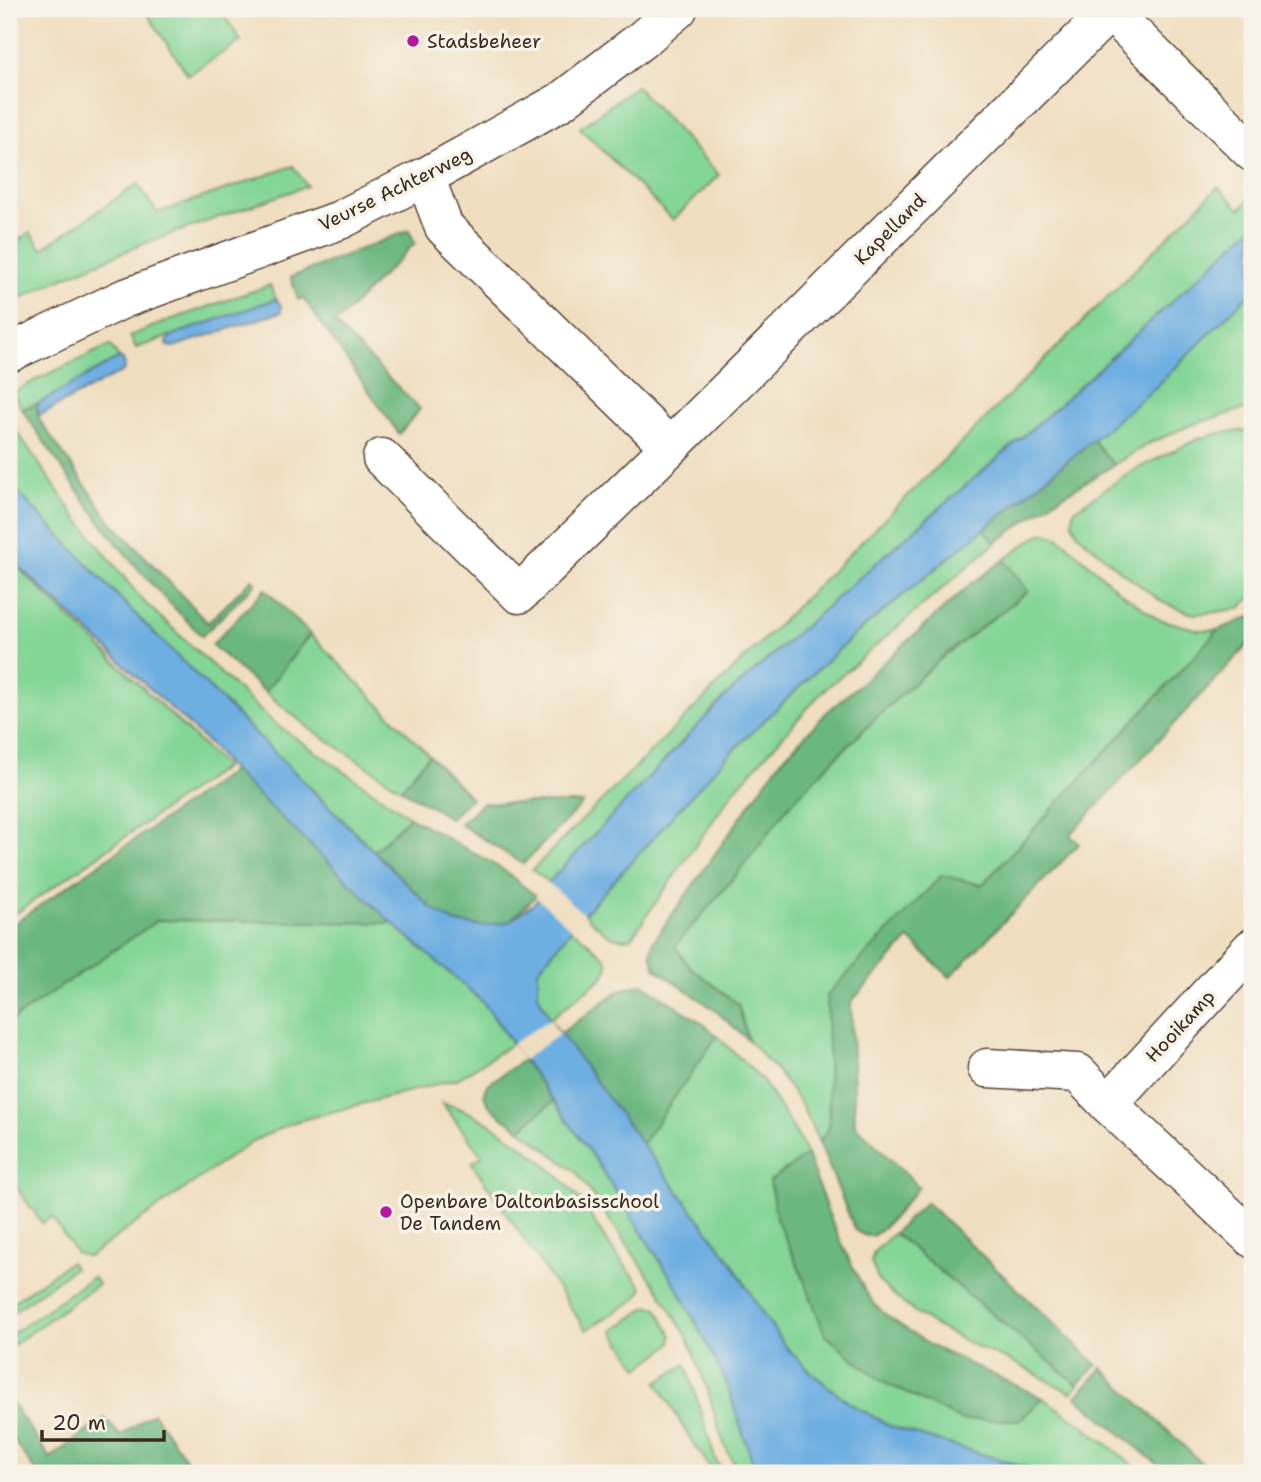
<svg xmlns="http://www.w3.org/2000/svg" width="1261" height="1482" font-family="'Shantell Sans',sans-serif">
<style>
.green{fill:#84d697;stroke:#60805a;stroke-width:2}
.forest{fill:#6bb780;stroke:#53704f;stroke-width:2}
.water{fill:#6eafe2;stroke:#546c80;stroke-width:2}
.pier{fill:#f0dec0}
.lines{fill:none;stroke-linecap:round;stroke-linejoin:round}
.street-casing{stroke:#564536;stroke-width:41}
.street{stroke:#fff;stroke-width:38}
.poi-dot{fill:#b5179e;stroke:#f7f3e8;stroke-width:2.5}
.labels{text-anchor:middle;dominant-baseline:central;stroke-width:7;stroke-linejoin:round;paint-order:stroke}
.poi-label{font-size:19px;fill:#3b2a1e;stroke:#f7f3e8;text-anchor:start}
.street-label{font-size:19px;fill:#3b2a1e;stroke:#f7f3e8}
</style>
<rect width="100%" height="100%" fill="#f7f3e8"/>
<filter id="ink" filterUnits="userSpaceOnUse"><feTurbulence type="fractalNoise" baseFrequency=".0143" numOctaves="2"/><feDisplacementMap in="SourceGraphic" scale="14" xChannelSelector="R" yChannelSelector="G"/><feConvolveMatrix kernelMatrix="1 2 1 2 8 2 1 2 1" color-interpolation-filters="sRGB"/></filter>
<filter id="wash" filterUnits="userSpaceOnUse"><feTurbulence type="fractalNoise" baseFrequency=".00686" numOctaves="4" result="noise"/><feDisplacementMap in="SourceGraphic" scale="28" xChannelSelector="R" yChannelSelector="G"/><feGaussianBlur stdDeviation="1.57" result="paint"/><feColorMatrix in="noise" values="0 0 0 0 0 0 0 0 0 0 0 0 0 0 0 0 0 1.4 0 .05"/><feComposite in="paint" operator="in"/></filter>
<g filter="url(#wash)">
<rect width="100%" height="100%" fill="#f0dec0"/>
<!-- green -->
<g class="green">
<polygon points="144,9 220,9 241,41 188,75"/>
<polygon points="636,86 719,175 673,220 580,128"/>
<polygon points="293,166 307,186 143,244 67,276 9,304 9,246 30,232 42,249 138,184 157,213"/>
<polygon points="1218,187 1240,209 1252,197 1252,228 1057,407 876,563 726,696 549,882 532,870"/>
<polygon points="270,285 276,299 136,348 130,336 162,323"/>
<path d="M1252 291V409L1241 410 1191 425 1150 443 1052 502 995 543 822 692 733 792 631 938C609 942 600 928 584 914L730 753 853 636 1093 440 1155 388Z"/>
<polygon points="110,345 119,358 39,403 22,409 13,393 36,380"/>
<polygon points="9,420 71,510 142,600 274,723 410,817 374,851 139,618 9,483"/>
<polygon points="1252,430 1252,596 1240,608 1217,612 1193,614 1164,603 1119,570 1078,534 1072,523 1074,510 1134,470 1198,439 1219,433"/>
<polygon points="1048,533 1060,538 1120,592 1158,619 1199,630 1218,630 982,885 828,995 829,1128 819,1142 801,1104 776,1070 748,1040 738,1005 690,967 674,946 737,874 788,807 824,769 880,714 939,660 1028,591 1004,560 1038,535"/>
<polygon points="9,559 225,767 9,918"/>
<polygon points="310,634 429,755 401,789 309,728 265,692"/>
<polygon points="158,920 392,923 483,1002 512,1044 459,1078 309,1118 291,1123 251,1142 88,1257 75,1252 52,1217 42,1223 9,1177 9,1022"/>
<polygon points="572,929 606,958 608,967 603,977 550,1019 538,995 538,970"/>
<polygon points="717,1036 762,1080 798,1136 807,1155 803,1158 873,1316 1020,1420 1043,1398 1084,1426 1143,1473 1044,1473 892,1427 849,1403 814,1375 785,1346 759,1308 731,1261 642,1144"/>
<polygon points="554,1101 594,1158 680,1292 725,1379 754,1466 760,1473 740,1473 728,1453 720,1433 708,1391 688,1338 660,1292 577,1173 520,1129"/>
<path d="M442 1103C486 1113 553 1165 581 1201 591 1215 599 1231 610 1246 620 1260 632 1274 643 1288L635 1300 586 1330 472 1163 482 1156Z"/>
<polygon points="894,1233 1078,1385 1071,1393 1019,1365 975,1346 932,1324 904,1304 879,1282 871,1262 874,1252"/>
<polygon points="70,1262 74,1268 9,1315 9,1305"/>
<polygon points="93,1277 98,1284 9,1348 9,1336"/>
<polygon points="647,1307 656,1307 672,1335 671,1344 639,1368 613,1331"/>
<polygon points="686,1364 716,1461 723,1473 714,1473 689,1437 657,1382"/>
</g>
<!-- forest -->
<g class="forest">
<polygon points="409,230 415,243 335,324 420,409 399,434 303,298 298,300 291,277"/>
<path d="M39 403 37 408 40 421 110 520 208 623 252 579 256 583 202 636C168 602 134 567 105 528 76 490 49 449 22 409Z"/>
<polygon points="1093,440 1114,465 1052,502 995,543 984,530"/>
<polygon points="1004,560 1028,591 939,660 880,714 824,769 788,807 737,874 675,946 690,967 738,1004 748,1040 715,1010 656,969 651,953 653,942 779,763 827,712 852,691 971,584"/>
<polygon points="265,589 310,634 265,692 212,645"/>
<path d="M1252 616V640L1070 835 1079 844 950 977 909 939 851 1002 855 1125 919 1187C910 1197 882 1234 871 1236 864 1237 860 1233 855 1230L819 1142 829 1128 827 995 942 875 982 885 1218 630Z"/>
<polygon points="429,755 471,798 450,818 401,789"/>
<polygon points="233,771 392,923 158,920 9,1022 9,927"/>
<polygon points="482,803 583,803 523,864 460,824"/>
<polygon points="410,817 502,869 536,896 508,922 481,926 456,923 430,907 374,851"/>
<polygon points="643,984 705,1025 717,1036 642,1144 560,1034 620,990"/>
<path d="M523 1060 554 1101 520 1129C507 1119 475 1104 487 1085Z"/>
<polygon points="807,1155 829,1215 851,1264 864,1289 875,1305 887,1316 931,1346 1043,1398 1020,1420 961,1420 881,1381 825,1335 802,1275 776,1218 770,1181"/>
<polygon points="926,1202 1097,1365 1078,1385 894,1233"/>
<polygon points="1102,1368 1212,1473 1168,1473 1076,1397"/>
<polygon points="9,1399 50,1458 105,1418 120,1436 153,1413 196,1473 37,1473 9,1434"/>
</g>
<!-- water -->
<g class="water">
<polygon points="1252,228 1252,291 1155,388 1093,440 853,636 730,753 584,914 538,970 538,995 550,1019 642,1144 731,1261 759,1308 785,1346 814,1375 849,1403 892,1427 1044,1473 760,1473 754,1466 725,1379 680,1292 594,1158 483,1002 392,923 233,771 208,743 9,557 9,483 139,618 430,907 456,923 481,926 508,922 536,902 549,882 726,696 876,563 1057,407"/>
<polygon points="276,299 281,305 281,312 173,347 168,346 167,342 170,336"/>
<polygon points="119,358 123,360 125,365 123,371 42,414 39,414 37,408 39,403"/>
</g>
<!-- pier -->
<g class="pier">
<polygon points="546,881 587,917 575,932 535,896"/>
<polygon points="550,1019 560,1034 523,1060 512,1044"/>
</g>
</g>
<g filter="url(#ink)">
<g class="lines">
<!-- street casing -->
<g class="street-casing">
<g id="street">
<polyline points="1110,11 1252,152"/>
<polyline points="425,177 444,227 670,447"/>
<polyline points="9,353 123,299 340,220 425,177 560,102 644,38 678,9"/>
<polyline points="382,458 519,594 670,447 1112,9"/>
<polyline points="1252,948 1108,1104 1252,1238"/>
<polyline points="987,1068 1078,1073 1108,1104"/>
</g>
</g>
<!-- street -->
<use href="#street" class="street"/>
</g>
</g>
<!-- markers -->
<g class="poi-dot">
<circle cx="413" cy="41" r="7"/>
<circle cx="386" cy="1212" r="7"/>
</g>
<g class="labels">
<!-- poi labels -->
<g class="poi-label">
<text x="427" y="41">Stadsbeheer</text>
<text x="400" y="1201">Openbare Daltonbasisschool<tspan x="400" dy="22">De Tandem</tspan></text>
</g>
<!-- street labels -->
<g class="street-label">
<text transform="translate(395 189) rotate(-26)">Veurse Achterweg</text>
<text transform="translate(890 229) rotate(-45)">Kapelland</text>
<text transform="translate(1180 1026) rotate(-47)">Hooikamp</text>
</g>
</g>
<!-- margin -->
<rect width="1261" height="1482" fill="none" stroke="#f7f3e8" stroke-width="35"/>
<!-- scale -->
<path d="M42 1430v10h122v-10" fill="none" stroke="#3b2a1e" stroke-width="3.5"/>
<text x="52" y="1430" font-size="21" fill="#3b2a1e" stroke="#f7f3e8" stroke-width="5" paint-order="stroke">20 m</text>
</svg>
